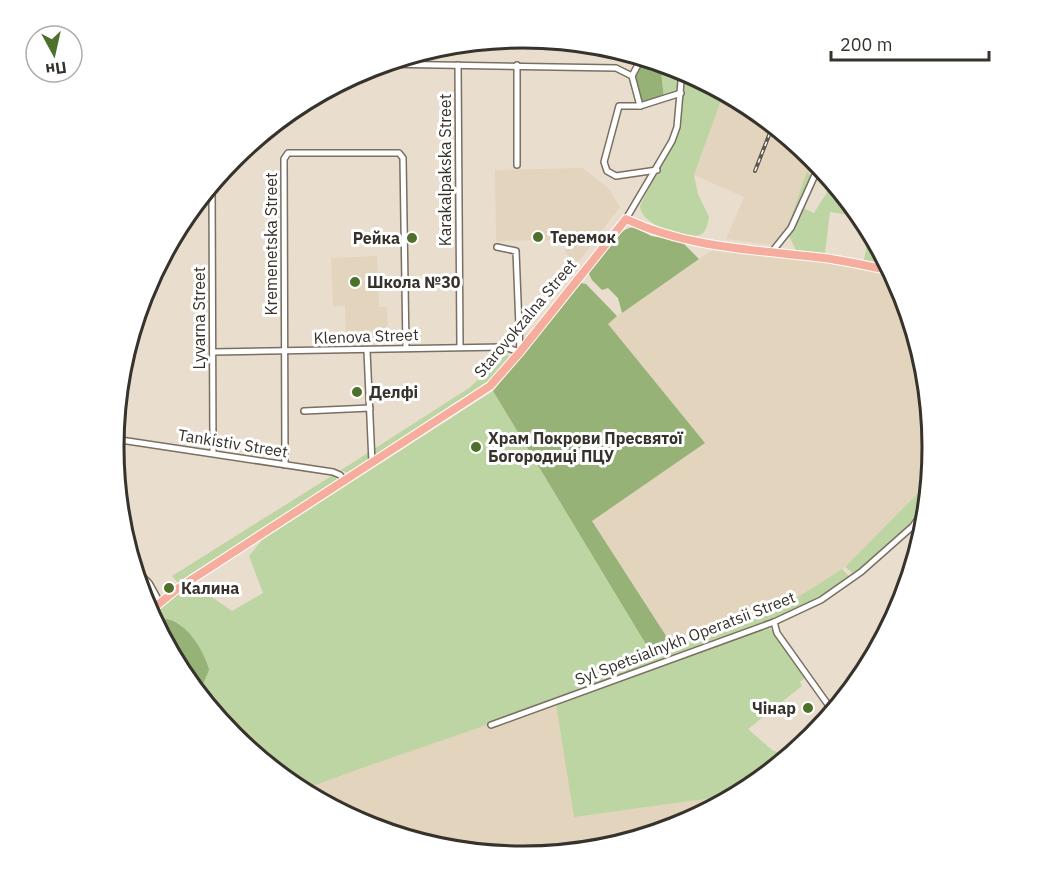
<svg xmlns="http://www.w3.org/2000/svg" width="1047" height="895" font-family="'IBM Plex Sans',sans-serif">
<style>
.built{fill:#e3d4be}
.green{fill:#bdd5a2}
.forest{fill:#96b276}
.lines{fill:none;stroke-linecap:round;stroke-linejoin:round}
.street-casing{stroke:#796f62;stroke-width:8}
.primary-casing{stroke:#fff;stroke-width:10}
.street{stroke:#fff;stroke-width:5}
.primary{stroke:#f7ad9e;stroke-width:8}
.rail-casing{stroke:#5e5850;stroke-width:4}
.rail{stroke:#fff;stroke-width:1.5;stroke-dasharray:4.5;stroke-linecap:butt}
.poi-dot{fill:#4d712a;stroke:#fff;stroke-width:2}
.labels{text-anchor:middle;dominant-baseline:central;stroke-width:6;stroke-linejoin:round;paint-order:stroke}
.street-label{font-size:16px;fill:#36322c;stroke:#fff}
.poi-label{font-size:16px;font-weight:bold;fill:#36322c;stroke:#fff;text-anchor:start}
.rim{fill:none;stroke:#36322c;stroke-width:3}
</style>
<rect width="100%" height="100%" fill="#e9ddce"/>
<!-- built -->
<g class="built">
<polygon points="724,92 752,107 819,165 807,171 788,226 772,245 726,239 744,197 694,175"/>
<polygon points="583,168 609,189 620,207 576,265 565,252 570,240 496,241 495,170"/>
<polygon points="715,248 833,262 894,275 902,291 926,368 933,448 930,481 845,567 795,601 732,628 728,617 670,642 592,521 705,443 607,323"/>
<polygon points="377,256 379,307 387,307 388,341 346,343 345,306 333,306 331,258"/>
<polygon points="556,702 740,794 680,826 603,850 524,857 443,850 366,826 300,791 382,759"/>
</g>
<!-- green -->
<g class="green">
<path d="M660 62 681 69 724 92 694 175 698 194 709 217C708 222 707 230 702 234 689 241 641 226 640 206L672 141 681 94 664 99Z"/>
<polygon points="807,171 812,176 790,227 788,226"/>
<polygon points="831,186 840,190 862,217 830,212 825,253 796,250 789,236 803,208 814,213"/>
<polygon points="870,230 889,265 864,260"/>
<polygon points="506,354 510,358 492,381 375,456 374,449 469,388"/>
<path d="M493 391 650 651 728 617 733 628C776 611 803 595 842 569L850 577C789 620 727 632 659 661 542 710 419 745 300 791L233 737 182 675 151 617C163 602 179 592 196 586L232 611 263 593 249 556 262 540Z"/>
<polygon points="368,453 368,461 350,474 341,470"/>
<polygon points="333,475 338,481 179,584 172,576"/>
<path d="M930 481C926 521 884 552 854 574L845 567Z"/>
<polygon points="767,627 773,631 807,676 800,682 802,686 748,729 772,750 789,757 740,794 574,817 556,704"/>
</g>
<!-- forest -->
<g class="forest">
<polygon points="642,57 660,62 664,99 640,106 632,76"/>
<path d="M634 227 651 236 681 241 699 259 622 313 618 298 608 288 602 290 592 280 588 272C599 259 615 229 634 227Z"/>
<polygon points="581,283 586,284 617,316 608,324 705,443 592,521 670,642 650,651 493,391"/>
<path d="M167 619C188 624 204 651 209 670L202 686 193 688 182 675 156 626 158 622Z"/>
</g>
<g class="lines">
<!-- street casing -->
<g class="street-casing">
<g id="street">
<polyline points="382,64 616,68 632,76 640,106"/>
<polyline points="458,65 460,347"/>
<polyline points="517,65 517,165"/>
<polyline points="632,76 642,57"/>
<polyline points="657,170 616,176 607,171 604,162 619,106 640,106 681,93"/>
<polyline points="212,184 213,453"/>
<polyline points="626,219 672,141 677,127 682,70"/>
<polyline points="771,253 791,228 814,177 821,167"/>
<polyline points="367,351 372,463"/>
<polyline points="213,352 504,347 520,352 516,251 497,247"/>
<polyline points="304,411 370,408"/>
<polyline points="114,439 333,472 340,475 345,481"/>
<polyline points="285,465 284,159 288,153 399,153 403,158 406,348"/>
<polyline points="133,567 149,583 159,601"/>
<polyline points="774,622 777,633 834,713"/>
<polyline points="491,725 774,622 821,600 861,572 913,526 928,505"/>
</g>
</g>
<!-- primary casing -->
<g class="primary-casing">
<path id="primary" d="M149 612 177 589 490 386 520 352 626 219C687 248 757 250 824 258 846 261 869 266 892 271"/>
</g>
<!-- street -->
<use href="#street" class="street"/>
<!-- primary -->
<use href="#primary" class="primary"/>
<!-- rail casing -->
<g class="rail-casing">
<polyline id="rail" points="755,171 773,125"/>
</g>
<!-- rail -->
<use href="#rail" class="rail"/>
</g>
<!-- markers -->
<g class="poi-dot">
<circle cx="538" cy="237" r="6"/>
<circle cx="412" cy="238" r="6"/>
<circle cx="355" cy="282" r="6"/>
<circle cx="357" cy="392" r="6"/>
<circle cx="476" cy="447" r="6"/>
<circle cx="169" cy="588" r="6"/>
<circle cx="808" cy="708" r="6"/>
</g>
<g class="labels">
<!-- street labels -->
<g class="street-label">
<text transform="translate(445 170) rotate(-90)">Karakalpakska Street</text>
<text transform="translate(271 244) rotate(-90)">Kremenetska Street</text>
<text transform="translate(199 318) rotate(-90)">Lyvarna Street</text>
<text transform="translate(525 318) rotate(-50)">Starovokzalna Street</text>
<text transform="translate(366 336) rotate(-2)">Klenova Street</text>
<text transform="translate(233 443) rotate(9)">Tankistiv Street</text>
<text transform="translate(685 638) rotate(-21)">Syl Spetsialnykh Operatsii Street</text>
</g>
<!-- poi labels -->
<g class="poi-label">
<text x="550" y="237">Теремок</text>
<text x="400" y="238" text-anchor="end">Рейка</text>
<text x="367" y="282">Школа №30</text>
<text x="369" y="392">Делфі</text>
<text x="488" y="438">Храм Покрови Пресвятої<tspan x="488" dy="18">Богородиці ПЦУ</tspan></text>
<text x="181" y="588">Калина</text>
<text x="796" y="708" text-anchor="end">Чінар</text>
</g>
</g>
<!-- crop -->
<path d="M0 0H1047V895H0ZM124 447a399 399 0 1 1 798 0a399 399 0 1 1-798 0Z" fill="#fff" fill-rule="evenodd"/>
<path class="rim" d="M124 447a399 399 0 1 1 798 0a399 399 0 1 1-798 0Z"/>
<!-- north arrow -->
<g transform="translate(54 54) rotate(172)"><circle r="28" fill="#ffffff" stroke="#afadab" stroke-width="1.5"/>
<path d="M0-4.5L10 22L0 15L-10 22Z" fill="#4d712a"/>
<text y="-9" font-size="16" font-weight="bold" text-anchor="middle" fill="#36322c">Пн</text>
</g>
<!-- scale -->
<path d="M831 51v9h158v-9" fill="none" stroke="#36322c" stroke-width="3"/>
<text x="840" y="51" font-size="18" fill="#36322c" stroke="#ffffff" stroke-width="4.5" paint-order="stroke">200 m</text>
</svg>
